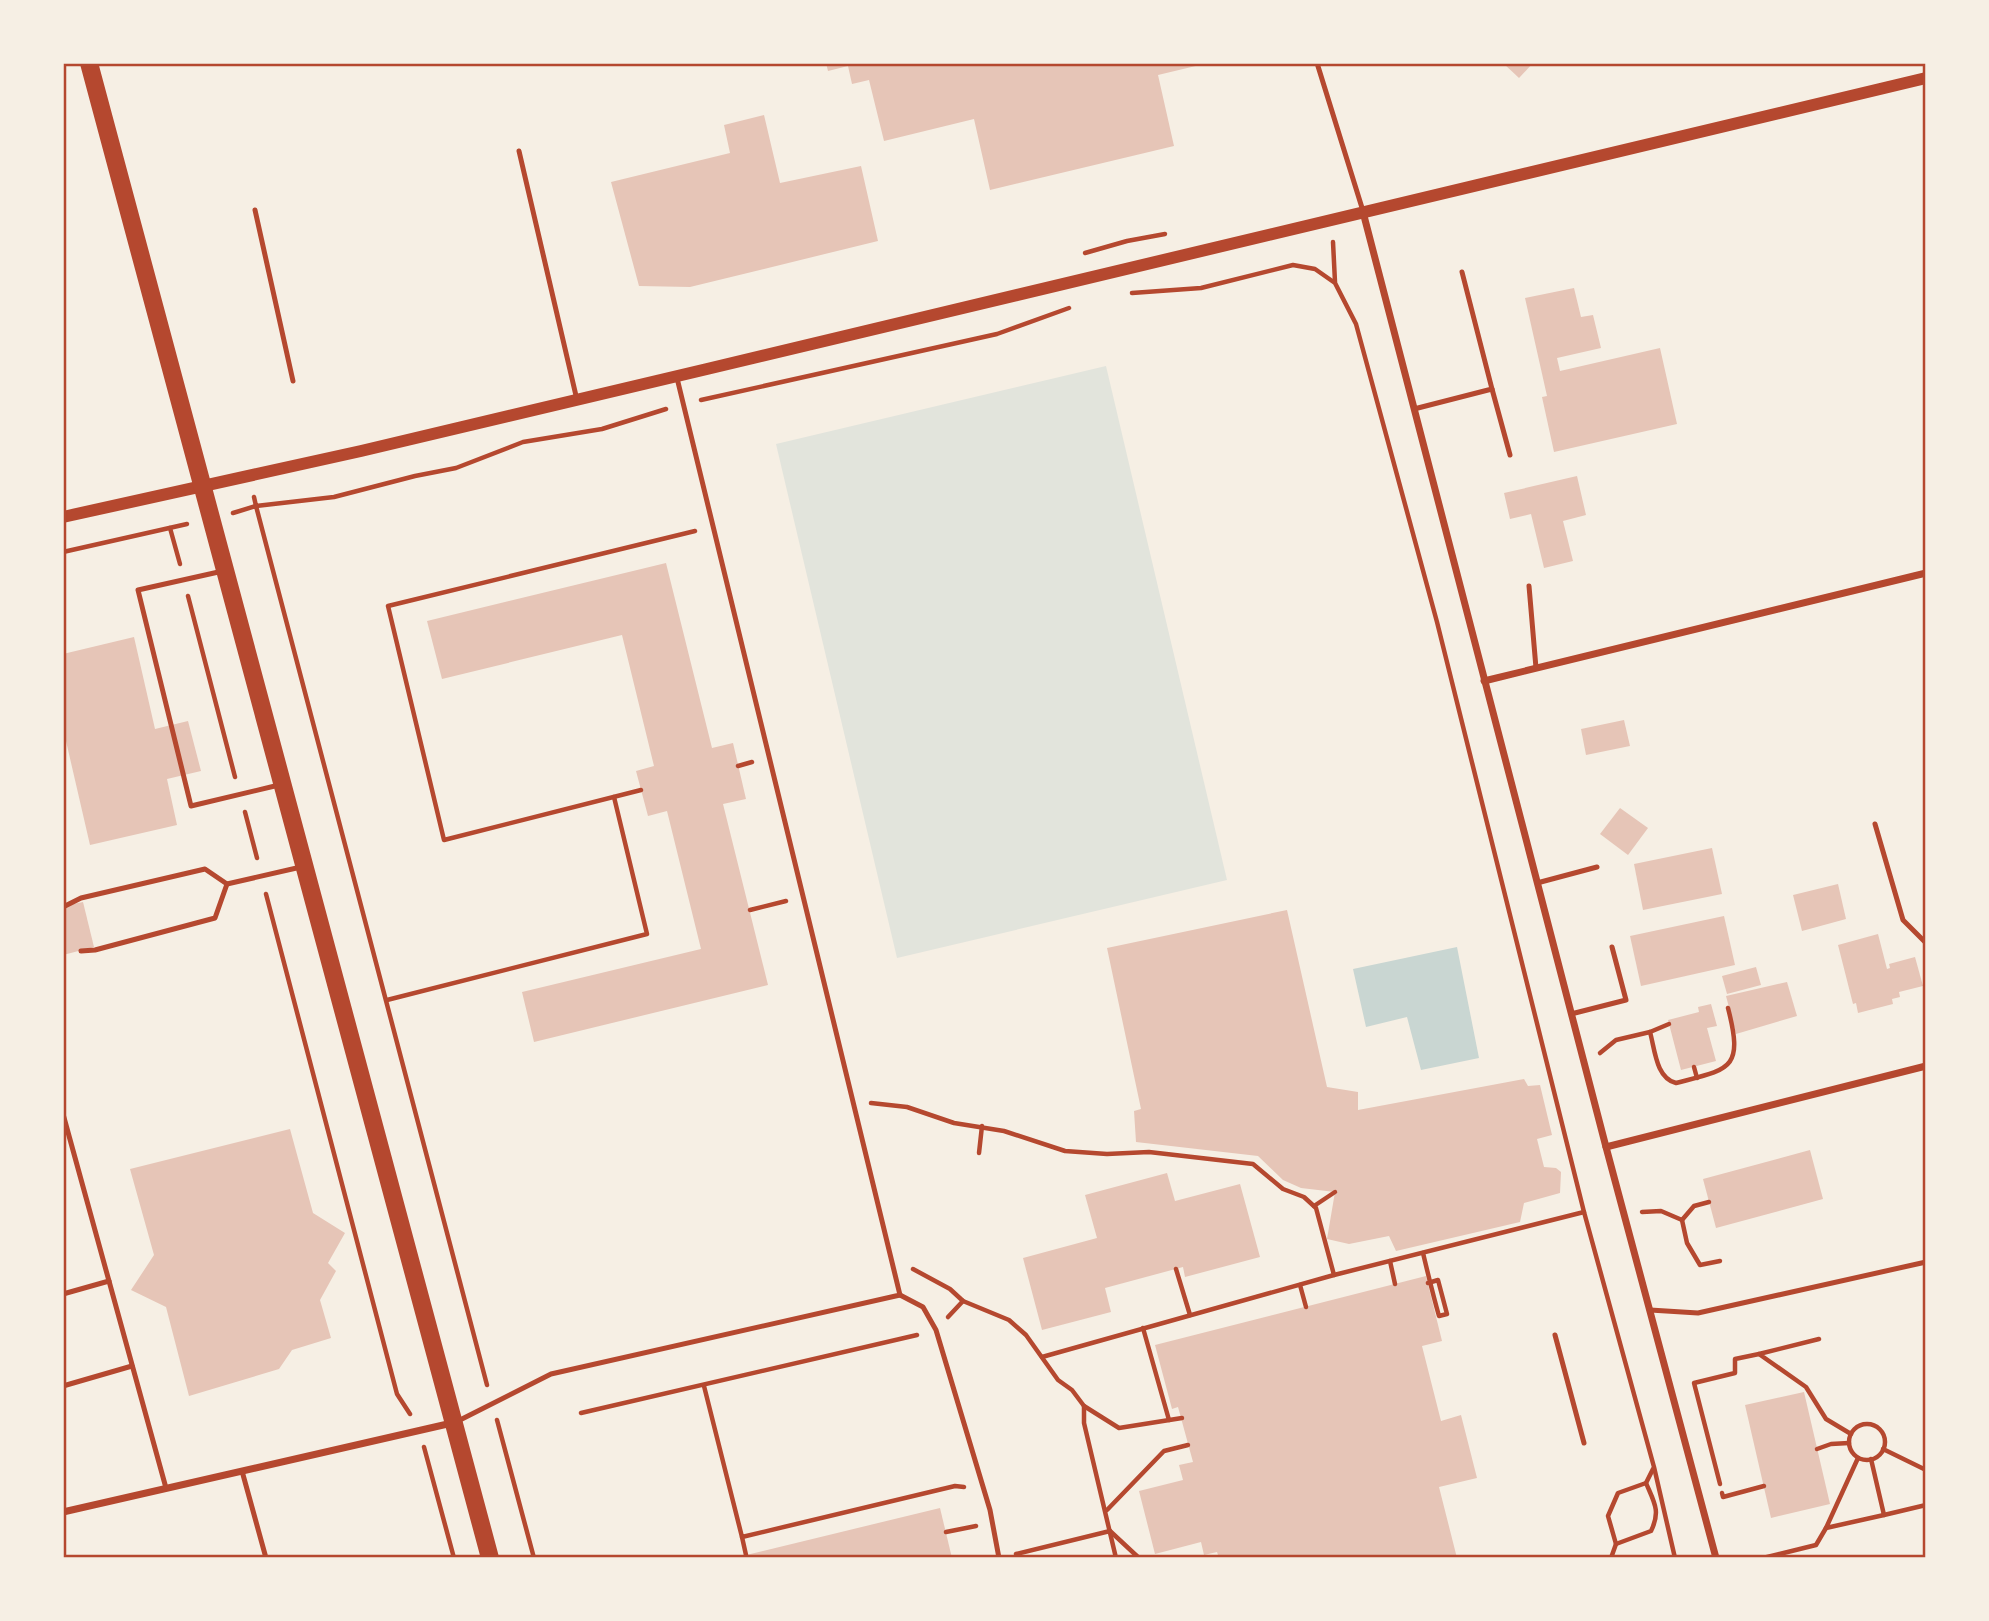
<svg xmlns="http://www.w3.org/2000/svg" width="1989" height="1621" font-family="Roboto,sans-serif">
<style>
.green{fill:#e2e4dc}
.water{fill:#c9d6d2}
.building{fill:#e6c5b7}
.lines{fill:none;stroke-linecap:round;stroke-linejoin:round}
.path{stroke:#b5482f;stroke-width:4.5}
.service{stroke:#b5482f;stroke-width:5}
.minor{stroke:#b5482f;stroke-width:7}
.tertiary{stroke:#b5482f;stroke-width:12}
.primary{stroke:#b5482f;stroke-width:18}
.neatline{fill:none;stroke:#b5482f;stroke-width:2.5}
</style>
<rect width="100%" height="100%" fill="#f6efe4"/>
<!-- green -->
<polygon class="green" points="1106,366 1227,880 897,958 776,444"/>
<!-- water -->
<polygon class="water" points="1457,947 1479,1058 1421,1070 1407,1017 1366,1027 1353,969"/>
<!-- building -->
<g class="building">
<polygon points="826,63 1204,63 1204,64 1158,75 1174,146 990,190 974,119 884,141 869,80 852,84 848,66 828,71"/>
<polygon points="1503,63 1533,63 1519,78"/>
<polygon points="764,115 780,183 861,166 878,241 690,287 639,286 611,182 730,153 724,125"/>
<polygon points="1574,288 1581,317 1593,315 1601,348 1557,358 1560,371 1660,348 1677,424 1554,452 1542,397 1547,396 1525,298"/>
<polygon points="1577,476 1586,515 1563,521 1573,561 1544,568 1531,514 1510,519 1504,493"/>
<polygon points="666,563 712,748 733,743 746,799 723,804 768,985 534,1042 522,992 701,949 667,811 648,816 636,771 654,766 622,635 442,679 427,621"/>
<polygon points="134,637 155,729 188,721 201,771 167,779 177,825 90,845 66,741 63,742 63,654"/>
<polygon points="1624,720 1630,746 1586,755 1581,729"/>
<polygon points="1620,808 1648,828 1628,855 1600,834"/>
<polygon points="1712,848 1722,894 1643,910 1634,864"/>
<polygon points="1838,884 1846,919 1802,931 1793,895"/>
<polygon points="83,902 94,947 63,955 63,906"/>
<polygon points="1287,910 1327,1087 1358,1092 1358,1110 1524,1079 1528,1086 1540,1085 1552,1135 1537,1139 1544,1167 1556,1168 1561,1172 1560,1193 1524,1203 1520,1222 1396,1251 1389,1236 1349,1244 1327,1239 1335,1192 1301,1188 1283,1180 1258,1156 1136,1142 1134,1111 1141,1109 1107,948"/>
<polygon points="1724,916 1735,965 1641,986 1630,936"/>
<polygon points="1878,934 1887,969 1890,968 1889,964 1915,957 1923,986 1899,992 1900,997 1892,999 1893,1004 1858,1013 1856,1003 1853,1004 1838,945"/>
<polygon points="1756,967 1761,985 1727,994 1722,976"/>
<polygon points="1787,982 1797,1016 1736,1034 1726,996"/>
<polygon points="1711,1004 1717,1026 1707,1028 1716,1061 1681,1070 1668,1020 1699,1012 1698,1007"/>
<polygon points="290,1129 313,1213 345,1233 328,1263 336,1271 320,1300 331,1338 292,1350 279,1369 189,1396 166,1307 131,1290 154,1255 130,1169"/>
<polygon points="1810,1150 1823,1199 1716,1228 1703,1179"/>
<polygon points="1167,1173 1175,1201 1240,1184 1260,1257 1185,1277 1183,1267 1105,1288 1111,1312 1042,1330 1023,1258 1097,1238 1085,1195"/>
<polygon points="1426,1276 1442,1341 1422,1346 1441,1421 1461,1415 1477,1478 1439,1487 1457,1558 1219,1558 1217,1552 1204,1555 1201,1542 1155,1554 1139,1491 1183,1480 1179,1465 1193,1462 1178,1407 1172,1409 1155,1345"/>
<polygon points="1804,1392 1830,1504 1771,1518 1745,1405"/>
<polygon points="940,1508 952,1558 738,1558 738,1557"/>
</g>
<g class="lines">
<!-- path -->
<g class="path">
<polyline points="1333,242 1335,282"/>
<polyline points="1085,253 1127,241 1165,234"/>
<polyline points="1132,293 1201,288 1293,265 1315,269 1335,283 1356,324 1437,622 1584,1212 1654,1467 1675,1558"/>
<polyline points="701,400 997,334 1069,308"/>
<polyline points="254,497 256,506 334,497 415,476 456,468 523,442 602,429 666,409"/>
<polyline points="233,513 256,506 487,1385"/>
<polyline points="170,528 180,564"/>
<polyline points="63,552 187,524"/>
<polyline points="188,596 235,777"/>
<polyline points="738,766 752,762"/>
<polyline points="641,790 444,840 388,606 695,531"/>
<polyline points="245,812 257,858"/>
<polyline points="266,894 397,1394 410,1414"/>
<polyline points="750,910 786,901"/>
<polyline points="387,1000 647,934 614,797"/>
<path d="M1650 1032C1655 1050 1656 1078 1676 1083 1730 1069 1744 1070 1728 1008"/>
<polyline points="1600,1053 1616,1040 1650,1032 1669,1024"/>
<polyline points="1694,1067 1697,1078"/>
<polyline points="871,1103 907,1107 954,1123 1004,1131 1065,1151 1107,1154 1149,1152 1253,1164 1283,1189 1304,1197 1316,1208 1334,1275 1584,1212"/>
<polyline points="979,1153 982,1126"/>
<polyline points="1314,1206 1335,1192"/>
<polyline points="1642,1212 1661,1211 1682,1220 1694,1206 1709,1202"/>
<polyline points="1682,1220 1687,1243 1700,1265 1720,1261"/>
<path d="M1423 1253C1428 1274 1433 1295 1439 1316L1447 1314 1438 1280 1428 1283"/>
<polyline points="1390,1261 1395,1284"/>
<polyline points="913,1269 950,1289 963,1301 1009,1320 1026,1335 1058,1380 1072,1390 1084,1406 1084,1423 1116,1558"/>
<polyline points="1176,1269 1190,1315"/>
<polyline points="1300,1285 1306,1307"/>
<polyline points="948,1317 963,1301"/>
<polyline points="1143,1328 1169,1420"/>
<polyline points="1819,1339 1759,1354 1806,1387 1826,1419 1851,1434"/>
<polyline points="1042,1357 1334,1275"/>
<polyline points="704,1386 742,1537 955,1486 964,1487"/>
<polyline points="1084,1406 1119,1428 1182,1418"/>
<polyline points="581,1413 917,1335"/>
<polyline points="497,1420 534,1558"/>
<circle cx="1867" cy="1442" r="18"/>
<polyline points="424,1447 454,1558"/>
<polyline points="1817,1449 1831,1444 1849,1443"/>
<polyline points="1883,1449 1926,1470"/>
<polyline points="1858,1458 1826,1528 1884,1515"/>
<polyline points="1871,1459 1884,1515 1926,1505"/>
<polyline points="1720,1484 1694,1383 1735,1373 1735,1359 1759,1354"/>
<polyline points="1722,1493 1723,1497 1764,1486"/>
<polyline points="1107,1510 1164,1451 1188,1445"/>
<polyline points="1110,1531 1139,1558"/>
<polyline points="946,1532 976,1526"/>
<polyline points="742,1537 746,1555"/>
<path d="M1616 1544 1651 1531C1661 1511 1654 1502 1646 1483"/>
<polyline points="1016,1554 1110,1531"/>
<polyline points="1611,1558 1616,1544 1608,1516 1618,1493 1646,1483 1653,1469"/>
<polyline points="1763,1558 1816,1545 1826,1528"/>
</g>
<!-- service -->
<g class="service">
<polyline points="1317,63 1363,211"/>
<polyline points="519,151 577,400"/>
<polyline points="255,210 293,381"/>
<polyline points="1492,389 1510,455"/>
<polyline points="1414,409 1492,389 1462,272"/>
<polyline points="223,571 138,590 191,806 279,785"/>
<polyline points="1529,586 1536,668"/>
<polyline points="1875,824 1903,920 1926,943"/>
<polyline points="1537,883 1597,867"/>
<polyline points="65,906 81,898 205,869 227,884 301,867"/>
<polyline points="81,951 95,950 215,918 227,884"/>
<polyline points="1571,1014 1626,1000 1612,947"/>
<polyline points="63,1114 166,1488"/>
<polyline points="63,1294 109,1281"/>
<polyline points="900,1295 923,1307 936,1330 990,1510 999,1558"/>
<polyline points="1650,1310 1698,1313 1926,1262"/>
<polyline points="1555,1335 1584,1443"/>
<polyline points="63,1386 132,1366"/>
<polyline points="456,1422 551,1374 900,1295 677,378"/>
<polyline points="242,1471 266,1558"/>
</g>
<!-- minor -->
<g class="minor">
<polyline points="1363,212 1606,1147 1716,1558"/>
<polyline points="1484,681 1926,573"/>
<polyline points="1606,1147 1926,1066"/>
<polyline points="63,1512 452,1423"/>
</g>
<!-- tertiary -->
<polyline class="tertiary" points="63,517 361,451 707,369 1926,78"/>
<!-- primary -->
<polyline class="primary" points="89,63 490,1558"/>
</g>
<!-- border -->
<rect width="1989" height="1621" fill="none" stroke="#f6efe4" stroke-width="130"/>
<rect x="65" y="65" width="1859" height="1491" class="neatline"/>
</svg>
